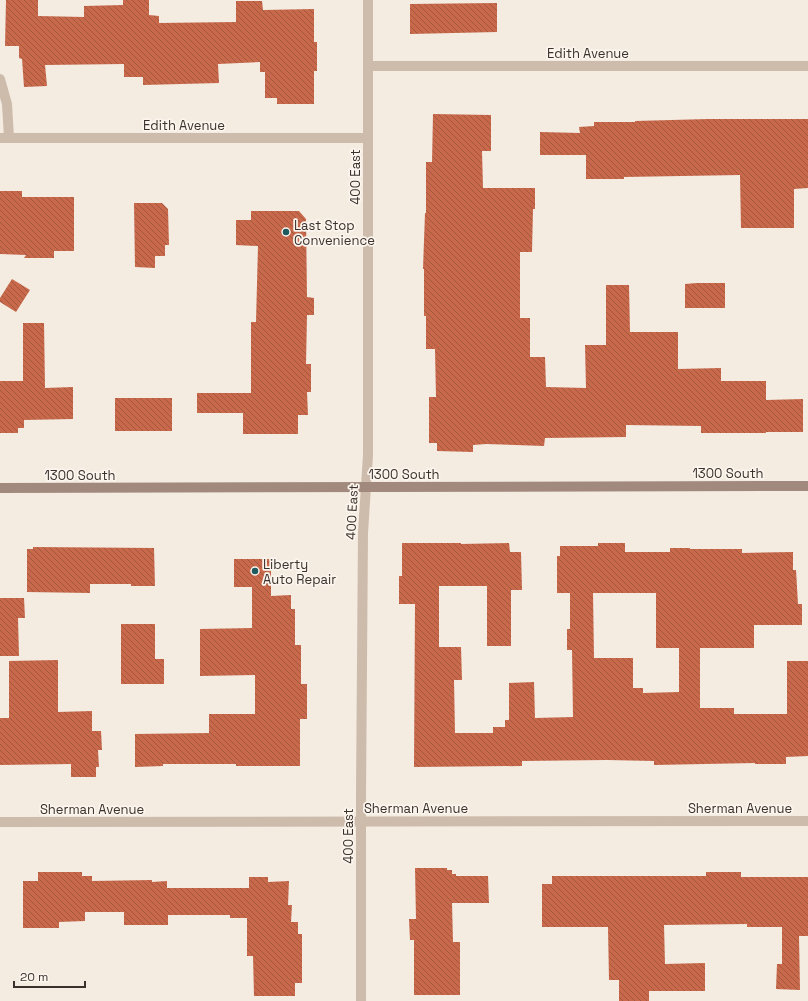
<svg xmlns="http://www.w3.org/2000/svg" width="808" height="1001" font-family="'Space Grotesk',sans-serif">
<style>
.building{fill:url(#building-back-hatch);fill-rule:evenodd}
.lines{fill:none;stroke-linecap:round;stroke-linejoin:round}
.minor{stroke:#cdbbac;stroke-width:10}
.secondary{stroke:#a18a7d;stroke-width:10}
.poi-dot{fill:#1f5a5e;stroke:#fbf5ee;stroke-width:1.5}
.labels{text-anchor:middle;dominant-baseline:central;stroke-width:3.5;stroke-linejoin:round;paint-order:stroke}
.street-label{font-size:13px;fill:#3b302b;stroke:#fbf5ee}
.poi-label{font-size:13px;fill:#3b302b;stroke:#fbf5ee;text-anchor:start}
</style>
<defs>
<pattern id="building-back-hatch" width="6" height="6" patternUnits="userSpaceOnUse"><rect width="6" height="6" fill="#c8694b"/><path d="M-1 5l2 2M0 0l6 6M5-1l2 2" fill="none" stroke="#a4573f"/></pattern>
</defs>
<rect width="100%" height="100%" fill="#f4ebe1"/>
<!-- building -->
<g class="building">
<polygon points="6,0 38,0 38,16 84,17 84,6 123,5 123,0 149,0 149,15 159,16 159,23 236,22 236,1 262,1 263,10 314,9 314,42 317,42 317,71 314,71 314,104 277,104 277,98 265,98 265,72 260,72 260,62 218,64 219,83 143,85 143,77 124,77 124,64 45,65 47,86 24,87 22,59 19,58 19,46 5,46"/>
<polygon points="497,3 497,32 410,34 410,4"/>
<polygon points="433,114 491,115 491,151 482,151 483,188 535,188 535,209 533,209 532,252 520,252 520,318 530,318 530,357 545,357 546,387 586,388 585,345 606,345 606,285 629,285 630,332 678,332 678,369 721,368 721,381 766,381 766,400 803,399 803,432 766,432 766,433 701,433 701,426 626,425 626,437 545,438 544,446 486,444 473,445 473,452 437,451 437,443 429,443 429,397 436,397 435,349 426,349 426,316 424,316 424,269 423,269 425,213 426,213 426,162 432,162"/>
<polygon points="708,119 808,119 808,188 794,189 794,228 741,228 740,175 624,177 624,179 586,179 586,155 540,155 540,132 580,133 579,127 594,126 594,122 635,122 635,121"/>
<polygon points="0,191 22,191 22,197 74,197 74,251 54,251 54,258 24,258 26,255 0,254"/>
<polygon points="134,203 162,203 168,209 169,245 165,245 165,256 155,256 155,268 135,267"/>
<polygon points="251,211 299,211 306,219 307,297 314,298 314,315 307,315 306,364 311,364 311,392 307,392 308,415 298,415 298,434 243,434 243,413 197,413 197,393 251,393 251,322 256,322 258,246 236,245 236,220 251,220"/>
<polygon points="12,279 30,290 16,312 0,302 0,298"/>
<polygon points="697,283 725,283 725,308 685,308 685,284"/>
<polygon points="23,323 44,323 45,388 73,387 73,419 24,420 24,428 18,428 18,433 0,433 0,381 23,381"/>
<rect x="115" y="398" width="57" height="33"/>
<path d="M402 543H461V544L509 543 510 552H521L522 590H511V646H487V586H439V647H461L462 680H454L455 733H493V727H505V720H509V683L534 682 535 718 573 717 572 650H567V629H570V593H557V556H560V546H598V543H625V552H670V548H690V549H742V553L793 552V570H796L798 604H802V625H754V648H700V708H734V714H787V661H808V756L786 757V764H755V763L654 765V761L607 760 522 761V766L414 767 415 604H399V576H402ZM593 593H656V648H679V692L643 693V688H633V658H594Z"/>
<polygon points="33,547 154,548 155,586 131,586 131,584 90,584 90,593 27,592 27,549 33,549"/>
<polygon points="234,559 271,559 271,596 291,595 291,609 295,609 295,645 301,645 301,684 307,684 307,719 300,719 300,766 236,766 236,764 163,764 163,766 135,767 135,734 209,733 209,714 255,714 255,675 200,676 200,629 252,628 252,587 234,587"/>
<polygon points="0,598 24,598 25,618 18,618 19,656 0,656"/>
<polygon points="121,624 155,624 155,659 164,659 164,684 121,684"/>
<polygon points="58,660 58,712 92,711 92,731 101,731 102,750 98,750 99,767 96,767 96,777 71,777 71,764 0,765 0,718 9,718 9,661"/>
<polygon points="415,868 447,868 447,870 452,870 452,874 456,874 456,876 488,876 489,903 452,903 453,942 460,942 460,995 414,995 414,940 410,940 409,919 416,919"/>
<polygon points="38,872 82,872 82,876 92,876 92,881 152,880 152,882 167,881 167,888 249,888 249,877 268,877 268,882 289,881 288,905 292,905 291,922 298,922 298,934 302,934 302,983 295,983 295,996 254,996 253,956 247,956 247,918 230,918 230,915 168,915 168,925 124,925 124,912 85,912 85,921 59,922 59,928 23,928 23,881 38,881"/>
<polygon points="706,872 741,872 741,877 808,877 808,936 799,936 800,990 776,989 777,964 782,964 782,927 747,927 747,924 664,925 665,964 705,963 705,991 649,991 649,1001 619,1001 619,980 609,980 608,927 542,927 542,884 552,884 552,876 706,876"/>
</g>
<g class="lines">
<!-- minor -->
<g class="minor">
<polyline points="368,66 808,66"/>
<polyline points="0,79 7,104 9,138"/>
<polyline points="0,138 368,138"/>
<polyline points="0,822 808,821"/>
<polyline points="361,1001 361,794 363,533 368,455 368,0"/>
</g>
<!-- secondary -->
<polyline class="secondary" points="0,488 808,486"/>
</g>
<!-- markers -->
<g class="poi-dot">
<circle cx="286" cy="232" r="4"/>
<circle cx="255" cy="571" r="4"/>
</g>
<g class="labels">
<!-- street labels -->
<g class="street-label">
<text x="588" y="53">Edith Avenue</text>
<text x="184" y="125">Edith Avenue</text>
<text transform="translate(355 177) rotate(-90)">400 East</text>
<text x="728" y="473">1300 South</text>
<text x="404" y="474">1300 South</text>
<text x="80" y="475">1300 South</text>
<text transform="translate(352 512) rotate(-87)">400 East</text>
<text x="416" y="808">Sherman Avenue</text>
<text x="740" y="808">Sherman Avenue</text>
<text x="92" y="809">Sherman Avenue</text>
<text transform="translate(348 836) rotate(-90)">400 East</text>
</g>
<!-- poi labels -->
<g class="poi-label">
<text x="294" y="225">Last Stop<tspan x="294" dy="15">Convenience</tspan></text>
<text x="263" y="564">Liberty<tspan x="263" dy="15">Auto Repair</tspan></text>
</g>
</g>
<!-- scale -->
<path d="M14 981v6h71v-6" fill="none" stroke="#3b302b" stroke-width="2"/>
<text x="20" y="981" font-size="12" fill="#3b302b" stroke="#fbf5ee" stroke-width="3" paint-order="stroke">20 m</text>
</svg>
